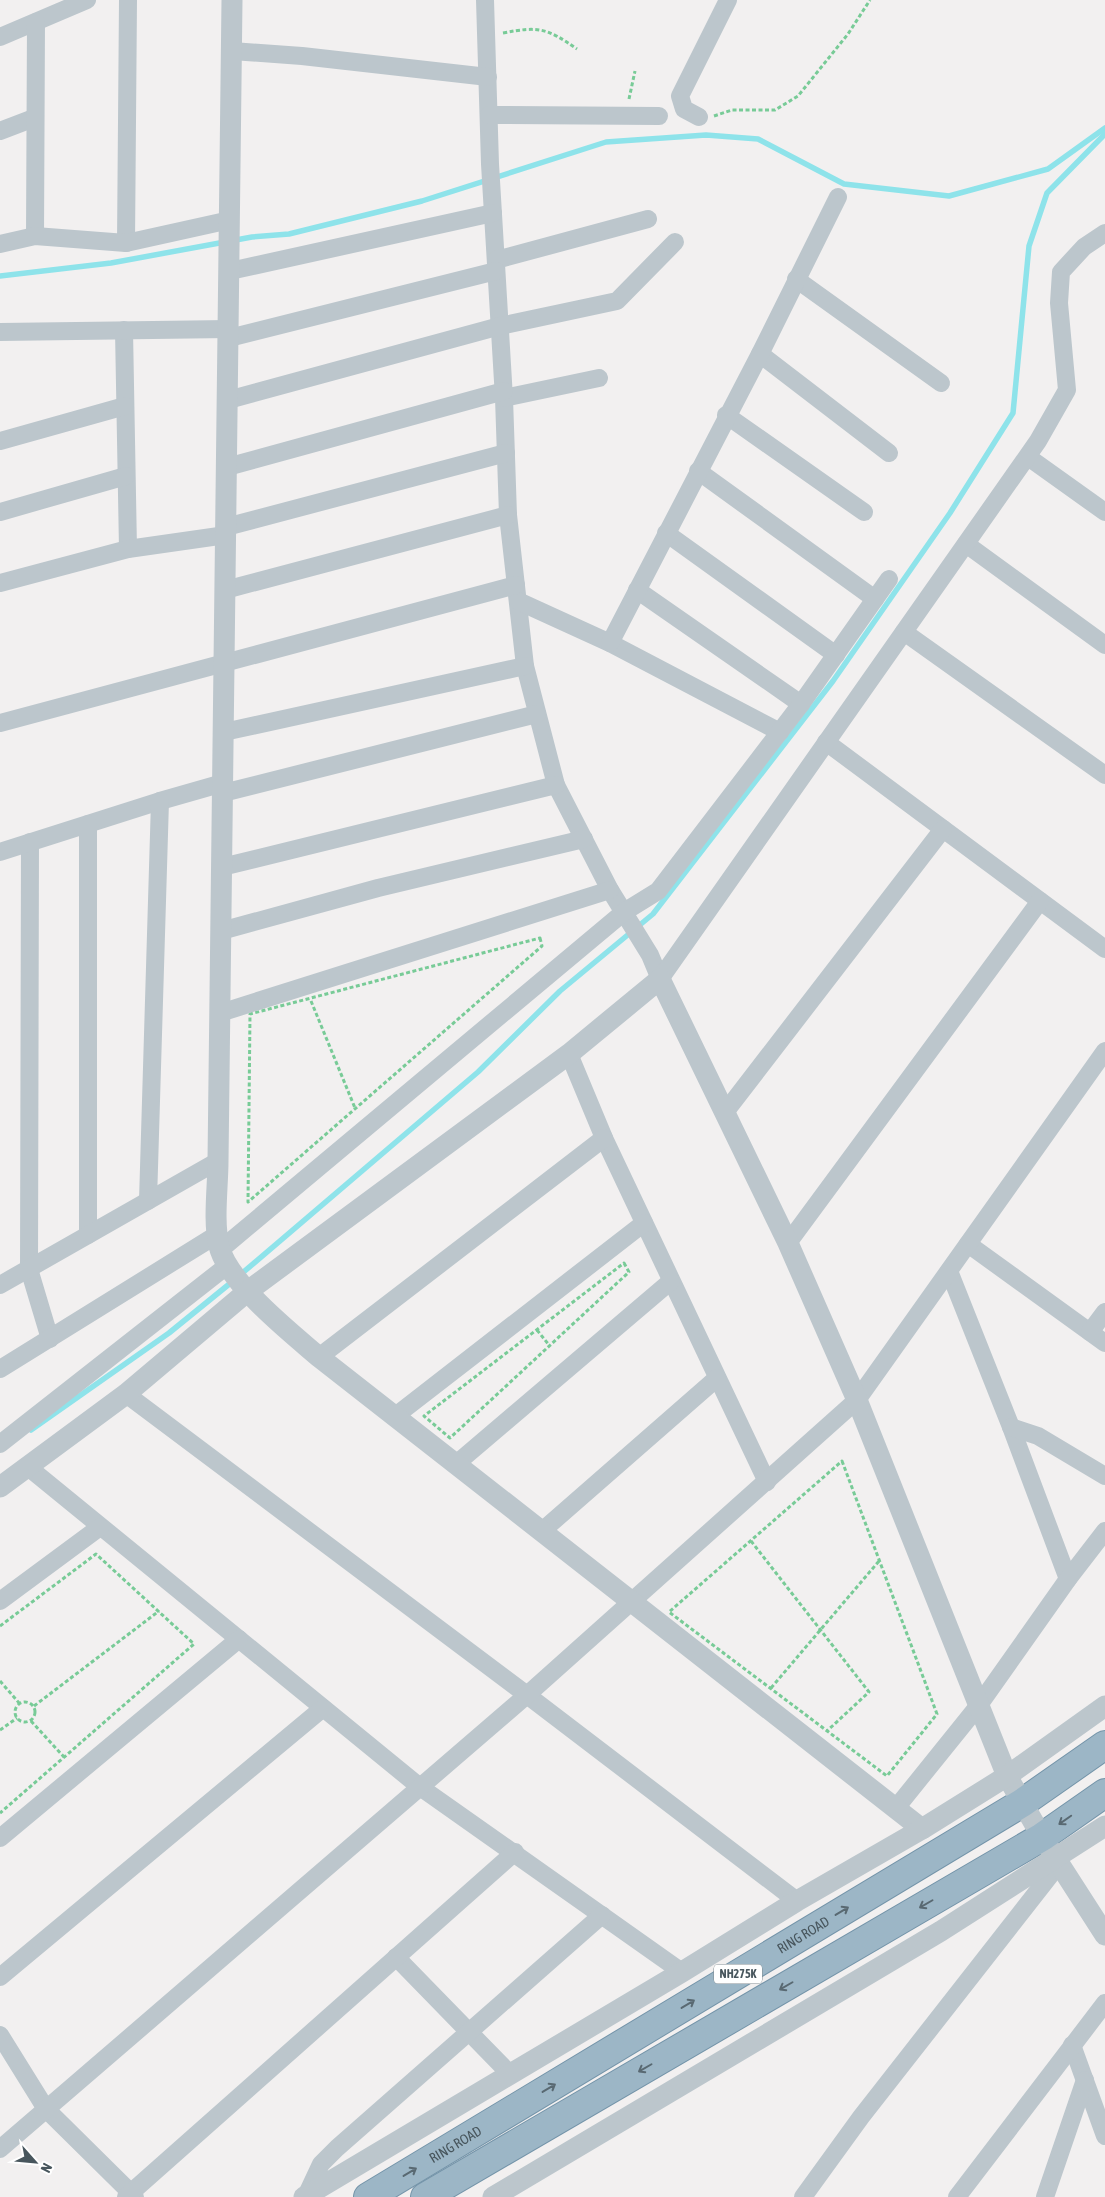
<svg xmlns="http://www.w3.org/2000/svg" width="1105" height="2197" font-family="'Asap Condensed',sans-serif">
<style>
.lines{fill:none;stroke-linecap:round;stroke-linejoin:round}
.stream{stroke:#8ee3ea;stroke-width:5.5}
.trunk-casing{stroke:#7494a9;stroke-width:30}
.path{stroke:#78cb97;stroke-width:3;stroke-dasharray:4 2.5;stroke-linecap:butt}
.minor{stroke:#bcc6cc;stroke-width:18}
.tertiary{stroke:#bcc6cc;stroke-width:21}
.trunk{stroke:#9cb6c6;stroke-width:28}
.oneway{stroke:#596972}
.labels{text-anchor:middle;dominant-baseline:central;stroke-width:4.5;stroke-linejoin:round;paint-order:stroke}
.shield{fill:#fff;stroke:#7f898e;stroke-width:1}
.shield-label{font-size:12px;font-weight:bold;fill:#48565d}
.street-label{font-size:14px;fill:#48565d;stroke:#fff}
</style>
<rect width="100%" height="100%" fill="#f2f0f0"/>
<g class="lines">
<!-- stream -->
<g class="stream">
<polyline points="0,276 111,263 252,237 289,234 422,201 606,142 706,135 758,139 844,184 949,196 1048,169 1105,128"/>
<polyline points="240,1275 478,1072 560,991 653,914 833,681 950,513 1013,413 1029,246 1047,193 1105,134"/>
<polyline points="31,1430 169,1333 233,1281"/>
</g>
<!-- trunk casing -->
<g class="trunk-casing">
<g id="trunk">
<path id="s1" d="M368 2197 1022 1803 1105 1745"/>
<polyline points="425,2197 1042,1837 1105,1793"/>
</g>
</g>
<!-- path -->
<g class="path">
<path d="M503 33C539 26 547 28 577 49"/>
<polyline points="629,99 635,71"/>
<polyline points="714,116 732,110 775,110 798,96 848,34 870,0"/>
<polygon points="540,938 542,946 248,1202 250,1014"/>
<polyline points="311,1001 355,1108"/>
<polygon points="624,1263 629,1272 450,1438 424,1416"/>
<polyline points="537,1330 549,1345"/>
<polygon points="842,1461 937,1714 887,1776 669,1612"/>
<polyline points="751,1541 869,1692 827,1731"/>
<polyline points="0,1626 96,1554 194,1644 0,1813"/>
<polyline points="0,1681 20,1704"/>
<polyline points="771,1688 879,1561"/>
<circle cx="25" cy="1712" r="10"/>
<polyline points="34,1706 159,1611"/>
<polyline points="31,1721 64,1757"/>
<polyline points="0,1730 17,1718"/>
</g>
<!-- minor -->
<g class="minor">
<polyline points="485,0 490,164 504,398 508,515 525,666 556,785 610,890 650,955 660,979"/>
<polyline points="0,37 87,0"/>
<polyline points="232,51 302,56 488,77"/>
<polyline points="489,115 659,116"/>
<polyline points="699,117 684,109 680,96 728,0"/>
<polyline points="0,131 34,118"/>
<polyline points="35,236 36,22"/>
<polyline points="126,243 128,0"/>
<polyline points="0,244 35,236 126,243 230,220"/>
<polyline points="496,260 648,219"/>
<polyline points="230,271 493,213"/>
<polyline points="796,279 941,383"/>
<polyline points="124,330 128,549"/>
<polyline points="0,332 229,329"/>
<polyline points="229,338 496,271"/>
<polyline points="760,354 889,453"/>
<polyline points="504,398 599,378"/>
<polyline points="228,400 500,326 617,301 675,242"/>
<polyline points="726,415 864,512"/>
<polyline points="0,441 125,406"/>
<polyline points="1028,457 1105,512"/>
<polyline points="227,467 504,391"/>
<polyline points="698,471 875,599"/>
<polyline points="0,512 126,476"/>
<polyline points="226,527 506,453"/>
<polyline points="666,533 836,655"/>
<polyline points="966,544 1105,645"/>
<polyline points="0,583 128,549 226,535"/>
<polyline points="225,590 508,515"/>
<polyline points="637,590 801,704"/>
<polyline points="518,601 610,643 780,732"/>
<polyline points="904,632 1105,775"/>
<polyline points="610,643 760,354 838,197"/>
<polyline points="0,723 516,585"/>
<polyline points="224,732 525,666"/>
<polyline points="826,742 1105,949"/>
<polyline points="223,793 537,714"/>
<polyline points="30,842 29,1269 50,1339"/>
<polyline points="0,852 160,801 223,783"/>
<polyline points="222,867 556,785"/>
<polyline points="221,931 378,888 584,839"/>
<polyline points="660,979 1038,441 1067,390 1059,303 1061,272 1084,247 1105,233"/>
<polyline points="220,1013 610,890"/>
<polyline points="569,1054 604,1138 767,1482"/>
<polyline points="726,1111 943,829"/>
<polyline points="148,1201 160,801"/>
<polyline points="88,1235 88,824"/>
<polyline points="788,1243 1040,901"/>
<polyline points="968,1244 1105,1343"/>
<polyline points="220,1250 624,912 658,891 801,704 889,579"/>
<polyline points="949,1271 1011,1427 1068,1579"/>
<polyline points="0,1285 218,1161"/>
<polyline points="1090,1332 1105,1312"/>
<polyline points="319,1357 604,1138"/>
<polyline points="0,1369 218,1234"/>
<polyline points="126,1394 527,1695 797,1901"/>
<polyline points="394,1417 644,1223"/>
<polyline points="1011,1427 1038,1436 1105,1476"/>
<polyline points="0,1444 228,1265"/>
<polyline points="456,1464 671,1281"/>
<polyline points="28,1467 420,1787 682,1972"/>
<polyline points="542,1531 717,1378"/>
<polyline points="0,1601 100,1527"/>
<polyline points="896,1808 979,1705 1068,1579 1105,1531"/>
<polyline points="0,1838 239,1639"/>
<polyline points="396,1957 510,2074"/>
<polyline points="0,1977 323,1708"/>
<polyline points="0,2035 46,2109 135,2197"/>
<polyline points="1072,2045 1105,2136"/>
<polyline points="0,2149 527,1695 857,1400 1105,1051"/>
<polyline points="306,2196 321,2164 337,2148 602,1915"/>
<polyline points="126,2197 515,1852"/>
<polyline points="803,2197 861,2117 1059,1864"/>
<polyline points="957,2197 1105,2003"/>
<polyline points="1045,2197 1085,2080"/>
</g>
<!-- tertiary -->
<g class="tertiary">
<path d="M232 0 218 1161C218 1186 213 1221 219 1246 228 1283 290 1332 319 1357L922 1829"/>
<polyline points="0,1487 126,1394 248,1291 569,1054 660,979 788,1243 857,1400 1007,1776 1042,1837 1105,1935"/>
<polyline points="304,2197 682,1972 797,1901 922,1829 1007,1776 1105,1706"/>
<polyline points="493,2197 941,1931 1105,1826"/>
</g>
<!-- trunk -->
<use href="#trunk" class="trunk"/>
</g>
<!-- one-way arrows -->
<defs><path id="oneway-shaft" d="M-6 0H5M1.5-3L5.5 0L1.5 3" fill="none" stroke-width="1.6" stroke-linecap="round" stroke-linejoin="round" transform="scale(1.25)"/></defs>
<g class="oneway">
<use href="#oneway-shaft" transform="translate(1065 1820) rotate(145)"/>
<use href="#oneway-shaft" transform="translate(926 1904) rotate(150)"/>
<use href="#oneway-shaft" transform="translate(842 1911) rotate(-31)"/>
<use href="#oneway-shaft" transform="translate(786 1986) rotate(150)"/>
<use href="#oneway-shaft" transform="translate(688 2004) rotate(-31)"/>
<use href="#oneway-shaft" transform="translate(645 2068) rotate(150)"/>
<use href="#oneway-shaft" transform="translate(549 2088) rotate(-31)"/>
<use href="#oneway-shaft" transform="translate(410 2172) rotate(-31)"/>
</g>
<g class="labels">
<!-- shield labels -->
<rect class="shield" x="714" y="1964.5" width="48" height="19" rx="4"/>
<g class="shield-label">
<text x="738" y="1974">NH275K</text>
</g>
<!-- street labels -->
<g class="street-label">
<text stroke="none"><textPath href="#s1" startOffset="508">RING ROAD</textPath></text>
<text stroke="none"><textPath href="#s1" startOffset="102">RING ROAD</textPath></text>
</g>
</g>
<!-- north arrow -->
<g transform="translate(35 2162) rotate(117)" stroke="#ffffff" stroke-width="4" paint-order="stroke">
<path d="M0-4L9 19L0 12L-9 19Z" fill="#48565d"/>
<text y="-8" font-size="14" font-weight="bold" text-anchor="middle" fill="#48565d">N</text>
</g>
</svg>
